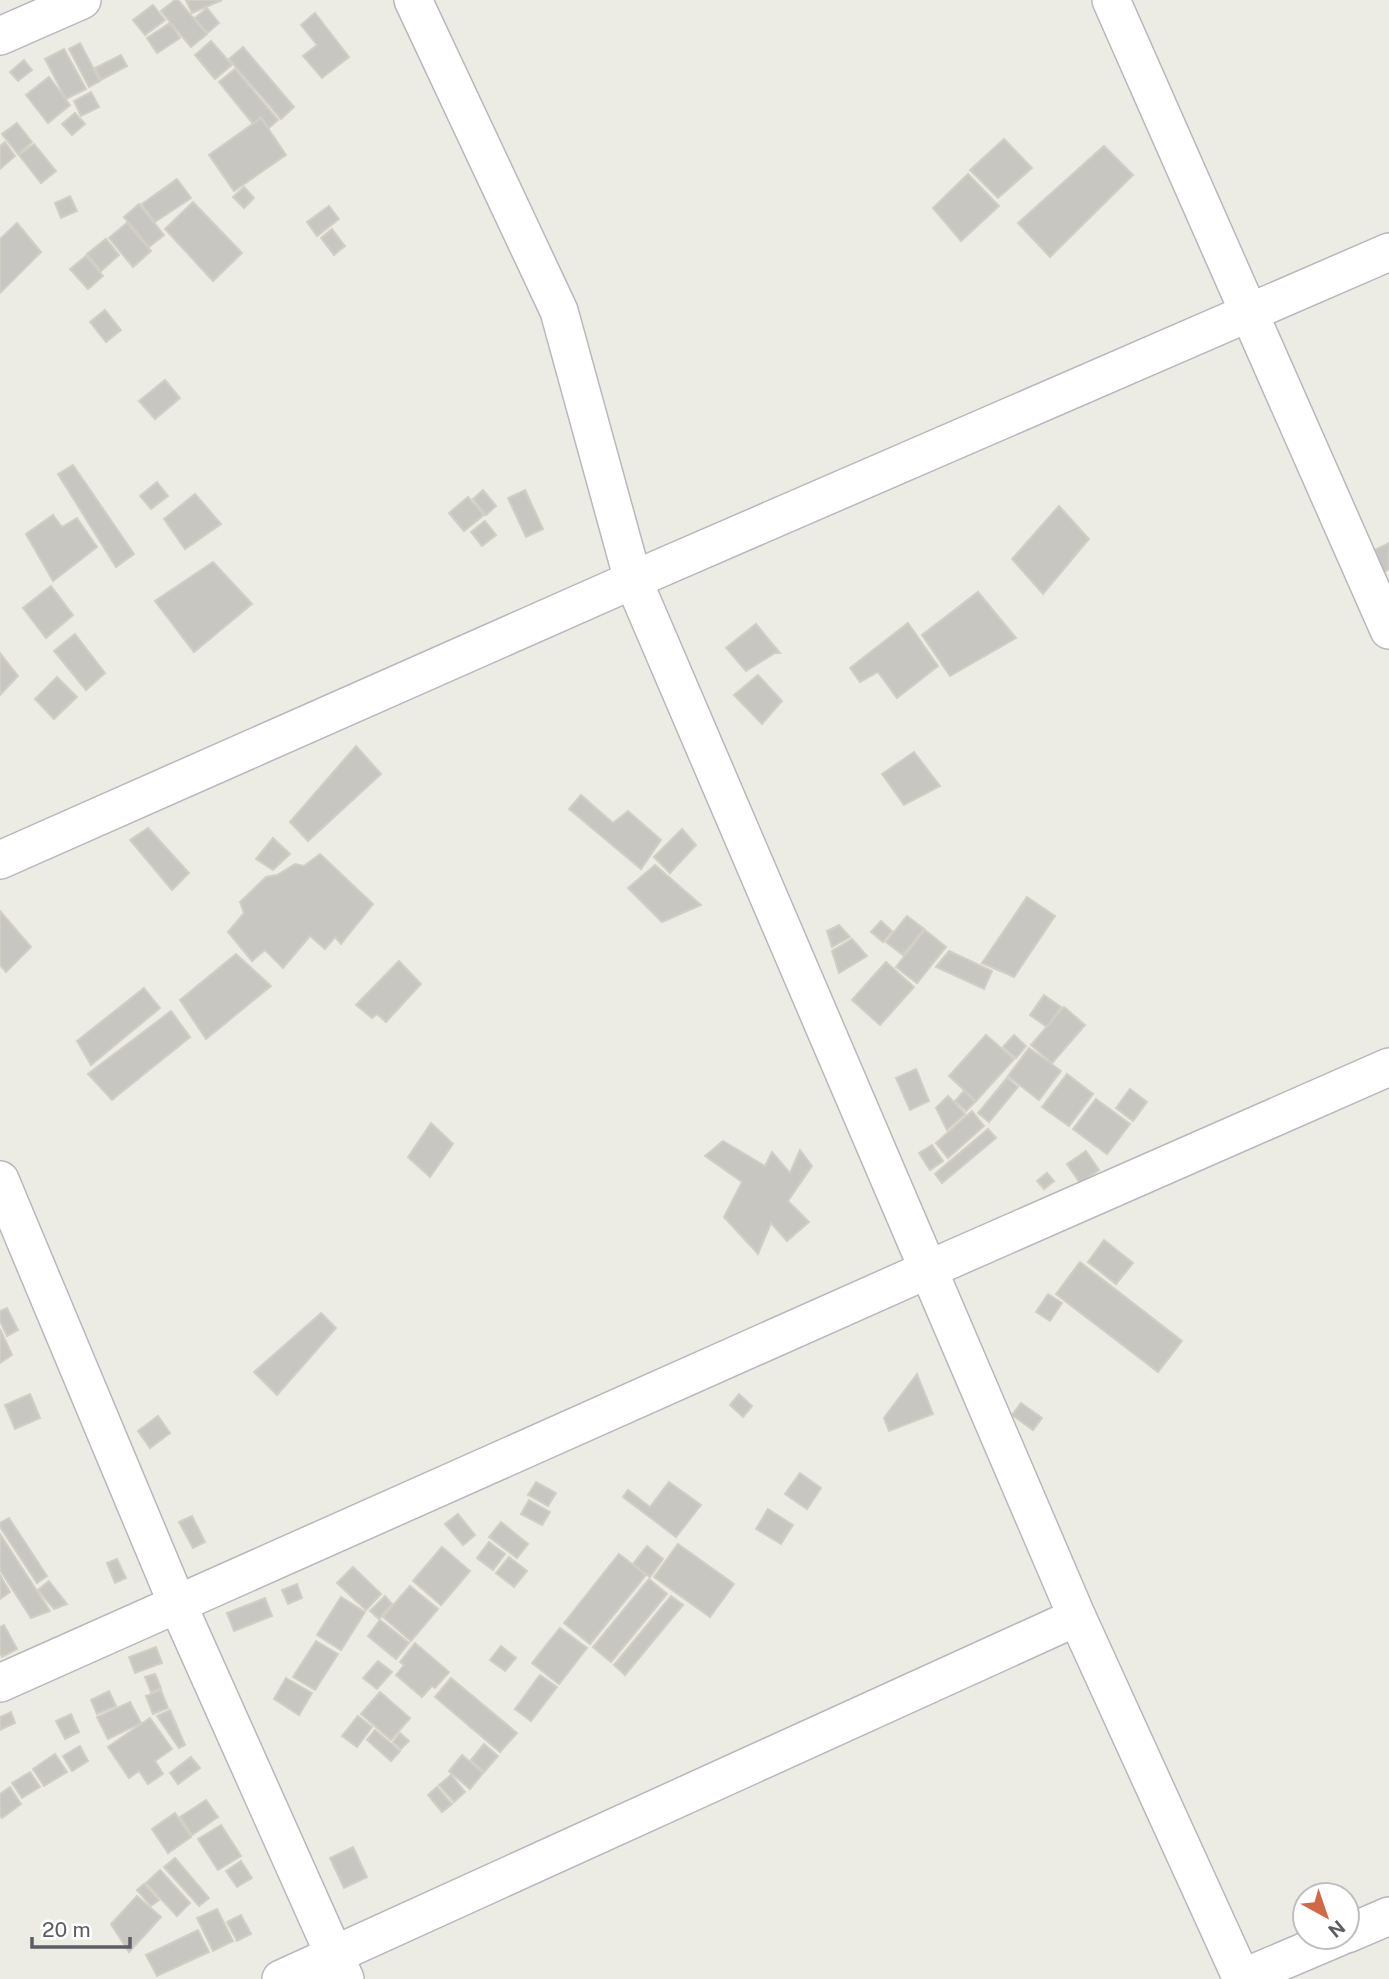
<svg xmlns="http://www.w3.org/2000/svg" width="1389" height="1979" font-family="'Public Sans',sans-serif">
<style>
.building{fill:#c8c6c1;stroke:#d1cfc4;stroke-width:2}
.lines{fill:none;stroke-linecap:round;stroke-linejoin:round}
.minor-casing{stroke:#b7b8bd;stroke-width:40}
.minor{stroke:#fff;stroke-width:37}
</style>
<rect width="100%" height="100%" fill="#edece4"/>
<!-- building -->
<g class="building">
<polygon points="175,0 178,0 207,34 191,47 161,11"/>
<polygon points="186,0 222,0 192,13"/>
<polygon points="153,5 165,20 145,35 133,20"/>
<polygon points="207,8 219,23 207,33 195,18"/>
<polygon points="315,13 349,57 322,78 303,56 317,45 301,25"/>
<polygon points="170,23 180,38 157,53 147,38"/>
<polygon points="211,41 232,65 215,79 195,55"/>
<polygon points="80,43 100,81 89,87 69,49"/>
<polygon points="243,47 294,107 281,119 229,59"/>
<polygon points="64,49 86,89 66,99 45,59"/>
<polygon points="121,55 127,66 101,80 95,68"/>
<polygon points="24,60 32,70 18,81 10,72"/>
<polygon points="235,69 278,120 269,128 261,117 253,124 219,82"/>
<polygon points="49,77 70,105 48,123 26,95"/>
<polygon points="91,92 99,107 81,116 74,101"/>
<polygon points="75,113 85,124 72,135 62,124"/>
<polygon points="261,118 286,155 234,191 209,155"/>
<polygon points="17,123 32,142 18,154 2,134"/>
<polygon points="1004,139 1032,168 998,198 970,170"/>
<polygon points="5,142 15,156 0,169 0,146"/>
<polygon points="34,144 56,171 41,183 19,155"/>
<polygon points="1104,146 1133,175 1050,257 1018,223"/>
<polygon points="968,174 999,206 961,241 933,208"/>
<polygon points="177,179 191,198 155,222 142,204"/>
<polygon points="244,187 254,198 244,208 233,197"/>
<polygon points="70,196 77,211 61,218 55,203"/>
<polygon points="193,202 242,253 213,281 165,229"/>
<polygon points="139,204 164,235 149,247 124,217"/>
<polygon points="329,206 339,219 317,236 307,222"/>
<polygon points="17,223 41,252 0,293 0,239"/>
<polygon points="127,223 151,251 133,267 109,238"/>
<polygon points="332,229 345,246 334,255 321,238"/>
<polygon points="106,239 119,255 101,271 87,254"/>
<polygon points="86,256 103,276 88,289 70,269"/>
<polygon points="105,310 121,330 106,342 90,322"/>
<polygon points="165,380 180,398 155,419 139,401"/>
<polygon points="73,465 134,554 116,567 58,474"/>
<polygon points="157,482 168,496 151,509 140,496"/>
<polygon points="483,490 496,506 486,515 473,499"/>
<polygon points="525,490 543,529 526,537 508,498"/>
<polygon points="195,494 221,524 185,549 164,519"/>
<polygon points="468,497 484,515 464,531 449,513"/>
<polygon points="1059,506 1089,539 1043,594 1012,559"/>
<polygon points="53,515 62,527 77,518 97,547 53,581 26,534"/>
<polygon points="485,521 496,535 482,546 471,532"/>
<polygon points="1389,543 1389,569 1384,572 1368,553"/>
<polygon points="213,562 252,604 194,652 155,601"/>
<polygon points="51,586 73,615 46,638 23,608"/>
<polygon points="978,592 1016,638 950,676 922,635"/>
<polygon points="908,623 938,666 897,698 878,672 860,682 850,668"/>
<polygon points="756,624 780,653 775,653 746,671 726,648"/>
<polygon points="75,634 105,673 86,690 54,651"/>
<polygon points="0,653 18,676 0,695"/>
<polygon points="758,675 782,701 762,724 734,695"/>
<polygon points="57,677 77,697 54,719 35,699"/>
<polygon points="356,746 381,774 308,841 290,822"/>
<polygon points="914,752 940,786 904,805 882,774"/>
<polygon points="581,795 613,823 628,811 661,840 641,869 569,809"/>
<polygon points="148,828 189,873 172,890 130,840"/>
<polygon points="682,829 696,845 670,873 654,857"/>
<polygon points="273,838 290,854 273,870 256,859"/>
<polygon points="320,854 373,904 341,944 335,937 325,949 310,936 283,968 265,950 252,961 228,932 244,913 240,902 266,877 277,875 295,864 304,866"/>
<polygon points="655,865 701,905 662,922 628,888"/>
<polygon points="1027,897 1055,916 1014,977 982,963"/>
<polygon points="0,911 31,947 6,972 0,965"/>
<polygon points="907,916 924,929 903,955 886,942"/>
<polygon points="881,921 892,931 883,942 871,932"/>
<polygon points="839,925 850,937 832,947 827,931"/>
<polygon points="925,930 946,947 917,983 896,967"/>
<polygon points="852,939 867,956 839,973 832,951"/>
<polygon points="949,951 992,971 984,989 936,967"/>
<polygon points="236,954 271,986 206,1039 180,1000"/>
<polygon points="399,961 421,984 386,1022 377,1014 372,1018 356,1005"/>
<polygon points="886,962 914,987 880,1025 852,1000"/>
<polygon points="144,988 160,1008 91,1065 77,1041"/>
<polygon points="1044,995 1061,1007 1047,1027 1030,1015"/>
<polygon points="1064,1007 1085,1025 1052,1063 1031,1045"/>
<polygon points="171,1011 190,1037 112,1100 88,1074"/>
<polygon points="986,1035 1014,1059 976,1101 949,1076"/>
<polygon points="1014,1035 1026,1046 1016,1058 1003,1047"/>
<polygon points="1029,1048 1061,1071 1039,1100 1008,1076"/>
<polygon points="916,1069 929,1101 910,1110 896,1078"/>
<polygon points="1067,1074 1093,1094 1069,1126 1042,1107"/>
<polygon points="1007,1078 1018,1087 989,1122 978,1113"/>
<polygon points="1130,1089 1147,1102 1133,1121 1116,1108"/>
<polygon points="964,1091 975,1102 966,1111 955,1101"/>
<polygon points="948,1096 965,1114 947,1130 936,1108"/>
<polygon points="1096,1099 1130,1124 1107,1154 1073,1129"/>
<polygon points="972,1111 984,1126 948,1158 936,1143"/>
<polygon points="431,1123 453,1144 430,1177 408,1157"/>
<polygon points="988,1129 996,1138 942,1183 935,1174"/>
<polygon points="723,1141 765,1166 772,1152 790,1173 800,1150 812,1166 788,1201 809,1222 787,1241 771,1223 758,1254 724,1217 742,1182 705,1156"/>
<polygon points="932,1145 943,1161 930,1170 919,1153"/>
<polygon points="1086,1151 1099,1170 1080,1183 1067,1164"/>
<polygon points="1047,1173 1054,1181 1044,1189 1037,1181"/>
<polygon points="1104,1240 1133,1263 1116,1284 1088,1262"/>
<polygon points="1080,1262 1182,1341 1158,1372 1056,1294"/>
<polygon points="1048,1294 1062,1303 1050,1321 1036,1312"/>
<polygon points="7,1308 18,1330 7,1336 0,1321 0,1311"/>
<polygon points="321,1313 336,1328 277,1395 254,1372"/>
<polygon points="0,1329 12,1355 0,1363"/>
<polygon points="917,1374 933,1414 889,1431 884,1418"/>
<polygon points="30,1394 40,1418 15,1429 5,1405"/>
<polygon points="739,1394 752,1406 743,1417 730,1405"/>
<polygon points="1021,1403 1042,1418 1033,1430 1012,1415"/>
<polygon points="158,1416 170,1433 150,1448 138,1431"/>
<polygon points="800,1473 821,1488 807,1509 785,1494"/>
<polygon points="536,1482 556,1493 548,1506 528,1495"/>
<polygon points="669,1482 701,1505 676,1537 623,1497 628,1490 650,1507"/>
<polygon points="529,1500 550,1512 542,1525 521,1514"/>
<polygon points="768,1509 793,1525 781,1544 756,1529"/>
<polygon points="458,1514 475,1535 463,1545 445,1524"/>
<polygon points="192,1516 205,1542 193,1548 179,1522"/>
<polygon points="9,1518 47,1576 37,1583 0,1527 0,1523"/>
<polygon points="501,1522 528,1544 517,1558 489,1537"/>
<polygon points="0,1534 50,1611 31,1618 0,1570"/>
<polygon points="489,1542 505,1554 493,1570 477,1558"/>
<polygon points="678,1544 734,1584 710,1617 654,1577"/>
<polygon points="647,1546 663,1559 650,1577 633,1564"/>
<polygon points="442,1547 470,1571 441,1605 413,1581"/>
<polygon points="619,1554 646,1575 590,1644 564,1623"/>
<polygon points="509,1557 527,1571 514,1587 496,1573"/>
<polygon points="117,1559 126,1578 115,1583 107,1563"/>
<polygon points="353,1567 381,1594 366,1610 337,1583"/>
<polygon points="0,1575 10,1592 0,1599"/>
<polygon points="649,1579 667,1594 611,1662 593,1647"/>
<polygon points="49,1581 67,1604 54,1609 38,1590"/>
<polygon points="297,1584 302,1598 288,1604 282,1590"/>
<polygon points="410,1586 438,1609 411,1641 383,1617"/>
<polygon points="385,1596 392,1604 379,1619 370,1611"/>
<polygon points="671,1596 683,1605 625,1675 614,1665"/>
<polygon points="341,1597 365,1612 341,1650 317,1635"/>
<polygon points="265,1598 272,1616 234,1631 227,1613"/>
<polygon points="380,1620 409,1643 396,1659 368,1636"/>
<polygon points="4,1625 17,1649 2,1657 0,1653 0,1627"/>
<polygon points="560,1628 587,1648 559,1684 532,1663"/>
<polygon points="316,1641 338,1654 315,1690 293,1677"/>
<polygon points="415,1643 449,1672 435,1688 432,1686 422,1697 396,1675 404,1665 400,1662"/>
<polygon points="501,1646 516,1658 505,1671 490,1660"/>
<polygon points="156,1647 162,1663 135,1673 129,1657"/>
<polygon points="378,1661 392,1672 377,1689 363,1678"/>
<polygon points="155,1674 161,1688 151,1692 145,1677"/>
<polygon points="540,1675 557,1687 531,1721 515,1709"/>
<polygon points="286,1678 312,1693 299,1715 274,1699"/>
<polygon points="451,1678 517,1733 500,1752 435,1697"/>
<polygon points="161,1690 168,1708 153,1714 146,1696"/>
<polygon points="109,1691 116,1706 97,1714 91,1700"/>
<polygon points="380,1692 410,1718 391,1740 361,1714"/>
<polygon points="130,1702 141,1723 108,1739 97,1717"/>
<polygon points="170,1710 185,1745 179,1748 157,1716"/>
<polygon points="11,1712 15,1723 0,1730 0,1717"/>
<polygon points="71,1714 79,1732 65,1739 56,1721"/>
<polygon points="358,1716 372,1727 357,1747 342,1736"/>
<polygon points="150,1718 172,1749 155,1761 163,1774 148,1784 139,1771 129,1778 108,1747"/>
<polygon points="375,1730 400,1751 391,1761 367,1740"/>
<polygon points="400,1733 409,1741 401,1749 393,1742"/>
<polygon points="484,1744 498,1756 484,1772 471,1760"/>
<polygon points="80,1746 88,1761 72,1771 63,1756"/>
<polygon points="55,1754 67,1772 44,1786 33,1769"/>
<polygon points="462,1755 483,1773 470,1789 449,1771"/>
<polygon points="191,1757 200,1768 178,1784 170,1773"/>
<polygon points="30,1772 40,1787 22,1798 12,1783"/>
<polygon points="451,1775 465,1792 454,1802 439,1785"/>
<polygon points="10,1787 21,1804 2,1818 0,1815 0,1794"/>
<polygon points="437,1787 452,1804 442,1812 428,1795"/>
<polygon points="206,1800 218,1817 192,1835 180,1817"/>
<polygon points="175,1813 191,1837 168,1853 152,1829"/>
<polygon points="221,1825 241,1856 218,1870 198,1839"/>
<polygon points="353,1847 367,1877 344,1888 330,1858"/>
<polygon points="175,1858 209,1898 199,1906 164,1867"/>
<polygon points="241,1861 252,1878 237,1887 226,1871"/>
<polygon points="160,1870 190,1903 177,1916 146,1883"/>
<polygon points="144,1884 159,1900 151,1906 137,1890"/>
<polygon points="137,1896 161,1917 129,1952 111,1924"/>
<polygon points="217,1909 233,1941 213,1951 197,1918"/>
<polygon points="241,1915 251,1934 237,1941 227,1922"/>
<polygon points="198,1930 209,1952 157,1976 146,1955"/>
</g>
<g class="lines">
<!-- minor casing -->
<g class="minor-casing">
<g id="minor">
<polyline points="413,0 559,311 633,580 1077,1617 1242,1979"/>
<polyline points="1111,0 1389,630"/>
<polyline points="0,36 82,0"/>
<polyline points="0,860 633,580 1389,252"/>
<polyline points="0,1180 177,1603 345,1979"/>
<polyline points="0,1683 927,1270 1389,1067"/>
<polyline points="1347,1934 1389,1916"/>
<polyline points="281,1979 1077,1617"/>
<polyline points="1240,1979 1339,1937"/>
</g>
</g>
<!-- minor -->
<use href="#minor" class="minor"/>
</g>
<!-- north arrow -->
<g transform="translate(1326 1916) rotate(140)"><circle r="33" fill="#ffffff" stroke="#bebfc1" stroke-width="2"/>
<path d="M0-5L12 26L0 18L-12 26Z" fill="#d26845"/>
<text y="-10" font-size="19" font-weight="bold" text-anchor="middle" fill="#5c5e63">N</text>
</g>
<!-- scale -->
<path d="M32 1937v10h98v-10" fill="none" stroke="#5c5e63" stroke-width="3.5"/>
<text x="42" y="1937" font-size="21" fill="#5c5e63" stroke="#ffffff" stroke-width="5" paint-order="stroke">20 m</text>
</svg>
